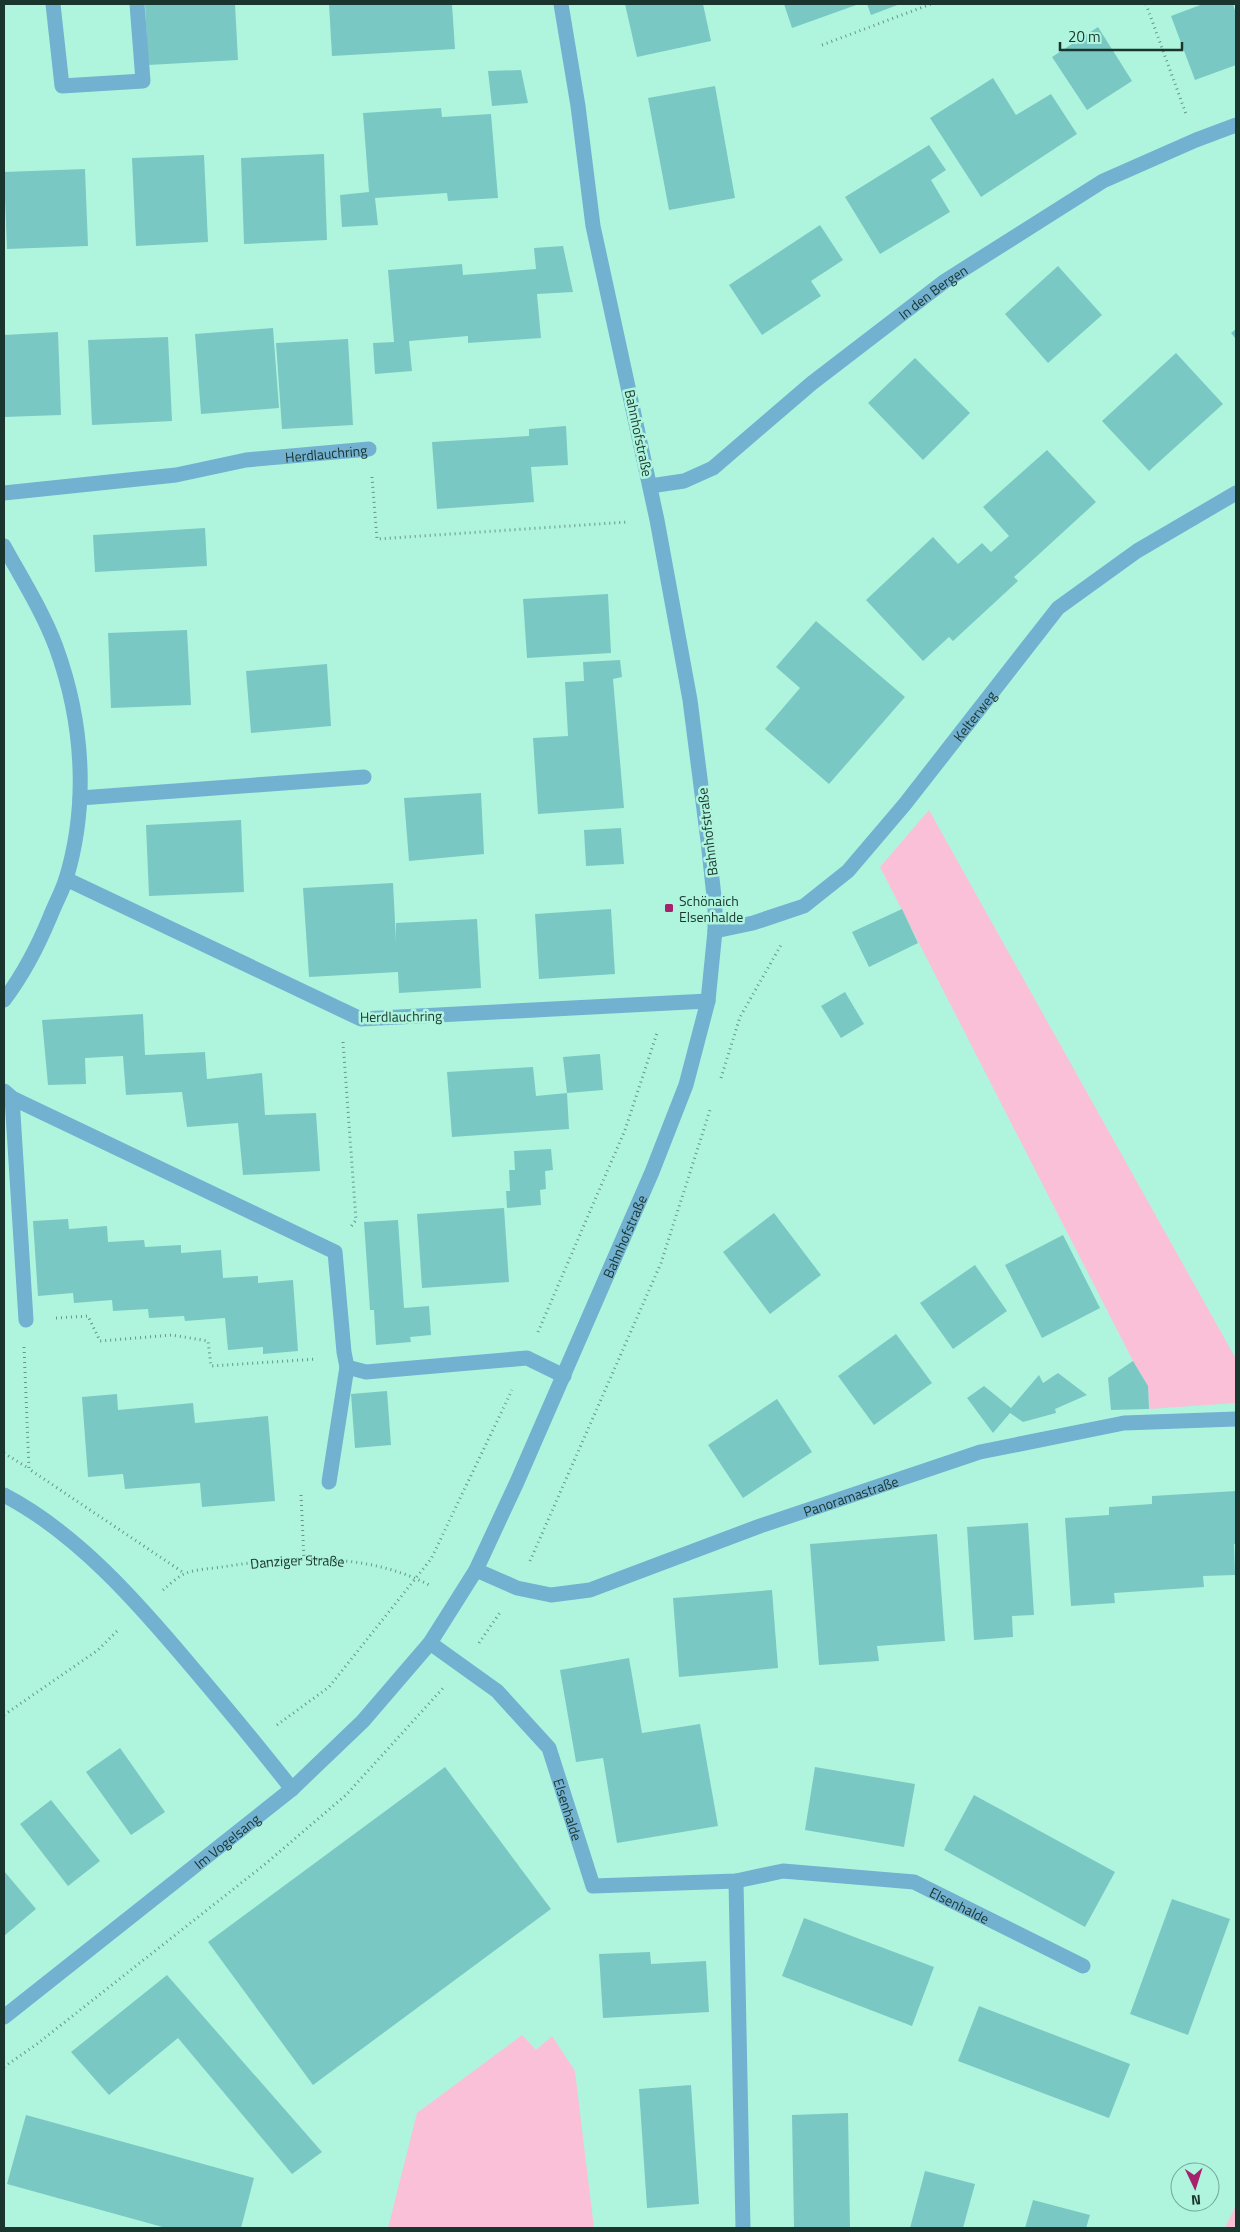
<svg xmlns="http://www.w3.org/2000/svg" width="1240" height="2232" font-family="'Titillium Web',sans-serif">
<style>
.green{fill:#fac0d8}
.building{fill:#7ac8c4}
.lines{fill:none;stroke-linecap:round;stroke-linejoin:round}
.path{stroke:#669787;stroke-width:3;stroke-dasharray:1 4;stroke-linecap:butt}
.minor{stroke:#73b1d1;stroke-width:15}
.poi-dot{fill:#a7216c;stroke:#aff5de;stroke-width:2}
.labels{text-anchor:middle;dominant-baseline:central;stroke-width:5;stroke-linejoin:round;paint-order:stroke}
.street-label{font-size:14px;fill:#19352d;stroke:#aff5de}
.poi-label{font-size:14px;fill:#19352d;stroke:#aff5de;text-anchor:start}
</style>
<rect width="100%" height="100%" fill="#aff5de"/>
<!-- green -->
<g class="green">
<polygon points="929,810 1236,1359 1236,1403 1149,1409 1148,1386 1133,1361 880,867"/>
<polygon points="522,2035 536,2050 552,2036 575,2071 594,2228 388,2228 417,2113"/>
<polygon points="1236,2205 1236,2228 1225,2228"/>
</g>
<!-- building -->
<g class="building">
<polygon points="145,4 235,4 238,60 148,65"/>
<polygon points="329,4 452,4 455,49 332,56"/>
<polygon points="625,4 703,4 711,41 637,57"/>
<polygon points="784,4 859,4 792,28"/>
<polygon points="867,4 900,4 871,15"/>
<polygon points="1203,4 1233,4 1236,14 1236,65 1195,80 1171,16"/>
<polygon points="1098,27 1132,81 1087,110 1052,57"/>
<polygon points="521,70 528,103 492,106 488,71"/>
<polygon points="993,78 1016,115 1051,94 1077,134 981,197 930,118"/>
<polygon points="715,86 735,198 669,210 648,98"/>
<polygon points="441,108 442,117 491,114 498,198 448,201 447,193 375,198 378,225 342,227 340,195 369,192 363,113"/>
<polygon points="929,145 946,170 931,180 950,212 880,254 845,197"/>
<polygon points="324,154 327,240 244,244 241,158"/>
<polygon points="204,155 208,242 136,246 132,158"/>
<polygon points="85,169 88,246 7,249 4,172"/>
<polygon points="820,225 843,260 811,281 821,296 762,335 729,285"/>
<polygon points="563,246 573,292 537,294 541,338 468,343 468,336 409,341 412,371 375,374 373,343 394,342 388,270 462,264 463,275 536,269 534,248"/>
<polygon points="1058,266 1102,315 1048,363 1005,314"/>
<polygon points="273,328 279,408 201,414 195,334"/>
<polygon points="1236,329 1236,339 1231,333"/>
<polygon points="58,332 61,415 4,417 4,335"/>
<polygon points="168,337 172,421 92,425 88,340"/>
<polygon points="348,339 353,425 282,429 276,343"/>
<polygon points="1176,353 1223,404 1149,471 1102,421"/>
<polygon points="915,358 970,413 923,460 868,403"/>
<polygon points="566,426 568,465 531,467 534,502 437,509 432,442 529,436 529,429"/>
<polygon points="1047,450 1096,502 1014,577 1018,581 953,641 949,637 923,661 866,600 933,537 958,564 982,543 991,552 1009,536 983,507"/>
<polygon points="205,528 207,566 95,572 93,535"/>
<polygon points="608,594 611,653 527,658 523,599"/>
<polygon points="816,621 905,697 829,784 765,729 800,688 776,667"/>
<polygon points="187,630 191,705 111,708 108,633"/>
<polygon points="620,660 622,677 613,679 624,808 538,814 533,738 568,736 565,682 584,681 583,662"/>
<polygon points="327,664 331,726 251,733 246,671"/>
<polygon points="481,793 484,854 409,861 404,798"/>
<polygon points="241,820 244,892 149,896 146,825"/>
<polygon points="621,828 624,864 586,866 584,830"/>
<polygon points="393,883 396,941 396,923 477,919 481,988 399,993 398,972 309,977 303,888"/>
<polygon points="611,909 615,974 539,979 535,914"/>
<polygon points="902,909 918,943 869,967 852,932"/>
<polygon points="845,992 864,1024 841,1038 821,1006"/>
<polygon points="143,1014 145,1055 205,1052 207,1079 262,1073 265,1115 316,1113 320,1171 243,1175 238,1123 187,1127 182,1092 126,1095 123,1056 85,1058 86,1084 48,1085 42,1020"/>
<polygon points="600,1054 603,1090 567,1093 563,1057"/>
<polygon points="533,1067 536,1096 567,1093 569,1129 452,1137 447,1072"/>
<polygon points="551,1149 553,1170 545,1171 546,1189 540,1190 541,1205 507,1208 506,1191 510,1191 509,1170 515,1170 514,1151"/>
<polygon points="504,1208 509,1282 422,1288 417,1214"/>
<polygon points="774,1213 821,1275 770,1314 723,1252"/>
<polygon points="68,1219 69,1229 107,1226 108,1242 144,1240 145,1247 181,1245 181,1253 221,1250 223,1278 258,1276 258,1283 293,1280 298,1351 263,1354 263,1347 228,1350 225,1318 185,1321 184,1316 149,1318 148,1309 113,1311 112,1300 74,1303 73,1293 38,1296 33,1221"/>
<polygon points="398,1220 404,1308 429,1306 431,1335 410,1337 411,1342 376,1345 374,1310 370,1310 364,1222"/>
<polygon points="1063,1235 1100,1308 1042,1338 1005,1265"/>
<polygon points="975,1265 1007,1311 953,1349 920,1303"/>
<polygon points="896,1334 932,1383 874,1425 838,1376"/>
<polygon points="1133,1361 1148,1386 1149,1409 1111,1410 1108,1378"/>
<polygon points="1058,1373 1087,1395 1055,1409 1056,1413 1023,1422 1010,1413 993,1433 967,1398 984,1386 1011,1408 1039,1375 1043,1383"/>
<polygon points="387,1391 391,1445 355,1448 351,1394"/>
<polygon points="117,1394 118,1410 193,1403 195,1423 268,1416 275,1501 202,1507 200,1483 125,1489 123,1474 88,1477 82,1397"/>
<polygon points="777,1399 812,1452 743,1498 708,1445"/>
<polygon points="1236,1491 1236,1544 1234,1544 1235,1575 1203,1576 1204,1587 1114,1593 1115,1603 1071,1606 1065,1518 1109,1515 1109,1507 1152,1504 1152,1496"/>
<polygon points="1028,1523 1034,1615 1012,1616 1013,1637 974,1640 967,1527"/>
<polygon points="937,1534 945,1641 877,1646 879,1661 819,1665 810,1544"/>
<polygon points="772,1590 778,1668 679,1677 673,1598"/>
<polygon points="629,1658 642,1733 700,1724 718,1826 617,1843 603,1758 576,1762 560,1670"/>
<polygon points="120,1748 165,1812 131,1835 86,1772"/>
<polygon points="445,1767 551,1909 313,2085 208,1942"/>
<polygon points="815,1767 915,1784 904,1847 805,1830"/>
<polygon points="974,1795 1115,1872 1085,1927 944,1850"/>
<polygon points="51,1800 100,1861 68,1886 20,1824"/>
<polygon points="4,1871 36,1909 4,1936"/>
<polygon points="1172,1899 1230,1919 1188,2035 1130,2014"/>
<polygon points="804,1918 934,1967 912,2026 782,1976"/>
<polygon points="650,1952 651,1964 706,1961 709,2012 603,2018 599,1954"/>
<polygon points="167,1975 322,2152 292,2174 178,2038 109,2095 71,2052"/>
<polygon points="979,2006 1130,2064 1109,2118 958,2061"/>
<polygon points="691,2085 699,2204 647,2208 639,2089"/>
<polygon points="848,2113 850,2228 794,2228 792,2115"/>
<polygon points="26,2115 254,2178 241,2228 166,2228 7,2184"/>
<polygon points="925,2171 975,2184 963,2228 910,2228"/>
<polygon points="1033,2200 1090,2215 1086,2228 1025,2228"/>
</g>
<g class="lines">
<!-- path -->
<g class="path">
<polyline points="1146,4 1186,114"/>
<polyline points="822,45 931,4"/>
<polyline points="372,477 377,539 628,522"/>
<polyline points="343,1042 356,1220 350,1228"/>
<polyline points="721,1078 740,1017 781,945"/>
<polyline points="56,1318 88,1316 100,1341 172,1335 208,1341 211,1366 317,1359"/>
<polyline points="538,1332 625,1130 657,1033"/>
<polyline points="24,1347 29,1469 184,1573"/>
<polyline points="4,1453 28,1468"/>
<polyline points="301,1495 304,1559"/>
<polyline points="530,1561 661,1263 710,1110"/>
<path id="s1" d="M163 1590C169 1585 177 1577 184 1574 194 1569 210 1569 222 1567 290 1556 368 1552 431 1586"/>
<polyline points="479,1643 501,1611"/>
<polyline points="4,1715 98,1650 119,1629"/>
<polyline points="277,1725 329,1687 431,1559 512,1390"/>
<polyline points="4,2067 37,2044 264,1865 346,1795 444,1687"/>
</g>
<!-- minor -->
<g class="minor">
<polyline points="53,4 62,86 143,81 137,4"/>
<path id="s2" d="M650 486 684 481 713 468 812 383 945 281 1103 181 1196 140 1236 125"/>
<path id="s3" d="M4 493 176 475 246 460 369 449"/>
<path d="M4 546C22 579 43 612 56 647 83 721 89 803 66 879 62 892 55 904 50 917 38 946 23 975 4 1000"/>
<polyline points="80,798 364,777"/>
<polyline points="66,879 361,1019 708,1001"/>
<path id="s4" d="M715 931 753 923 804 906 848 871 905 804 1058 608 1137 551 1236 493"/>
<polyline points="4,1091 12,1098 335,1252 344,1352 347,1367 366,1372 527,1358 564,1376"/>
<polyline points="12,1098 26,1320"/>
<polyline points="329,1482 347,1367"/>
<path d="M4 1495C77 1533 138 1603 191 1666 225 1706 259 1747 292 1789"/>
<path id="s5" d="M476 1570 517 1588 551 1595 590 1590 760 1526 980 1452 1124 1423 1236 1419"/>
<path id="s6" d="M430 1643 497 1691 549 1748 593 1886 736 1881 783 1871 914 1882 1083 1966"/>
<polyline points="736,1881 743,2228"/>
<path id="s7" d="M4 2017 292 1789 363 1721 430 1643 476 1570 517 1482 652 1172 686 1085 708 1001 715 931V906L708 841 690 700 657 520 593 226 578 106 561 4"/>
</g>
</g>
<!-- markers -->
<rect class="poi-dot" x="664" y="903" width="10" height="10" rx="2.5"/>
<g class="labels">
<!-- street labels -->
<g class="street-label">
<text stroke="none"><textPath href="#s2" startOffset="348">In den Bergen</textPath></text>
<text transform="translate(639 433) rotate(78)">Bahnhofstraße</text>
<text stroke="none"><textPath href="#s3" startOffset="325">Herdlauchring</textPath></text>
<text stroke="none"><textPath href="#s4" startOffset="349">Kelterweg</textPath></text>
<text transform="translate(707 832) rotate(-97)">Bahnhofstraße</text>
<text transform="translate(401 1016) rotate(-1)">Herdlauchring</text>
<text stroke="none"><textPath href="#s7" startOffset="1020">Bahnhofstraße</textPath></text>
<text stroke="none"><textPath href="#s5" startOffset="396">Panoramastraße</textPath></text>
<text stroke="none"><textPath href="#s1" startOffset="141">Danziger Straße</textPath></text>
<text stroke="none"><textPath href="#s6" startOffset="224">Elsenhalde</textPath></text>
<text stroke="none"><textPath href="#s7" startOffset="284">Im Vogelsang</textPath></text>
<text stroke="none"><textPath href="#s6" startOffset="678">Elsenhalde</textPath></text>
</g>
<!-- poi labels -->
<g class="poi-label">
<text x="679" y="900">Schönaich<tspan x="679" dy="16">Elsenhalde</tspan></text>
</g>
</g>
<!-- border -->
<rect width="1240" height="2232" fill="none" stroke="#19352d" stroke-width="10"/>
<!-- north arrow -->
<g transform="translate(1195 2187) rotate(176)"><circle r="24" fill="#aff5de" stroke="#73a897"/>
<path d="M0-4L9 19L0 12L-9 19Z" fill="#a7216c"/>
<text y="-8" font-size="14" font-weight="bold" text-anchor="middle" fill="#19352d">N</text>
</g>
<!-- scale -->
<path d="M1060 42v8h122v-8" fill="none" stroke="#19352d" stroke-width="2.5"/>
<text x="1068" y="42" font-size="15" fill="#19352d" stroke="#aff5de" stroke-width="4" paint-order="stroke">20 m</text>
</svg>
